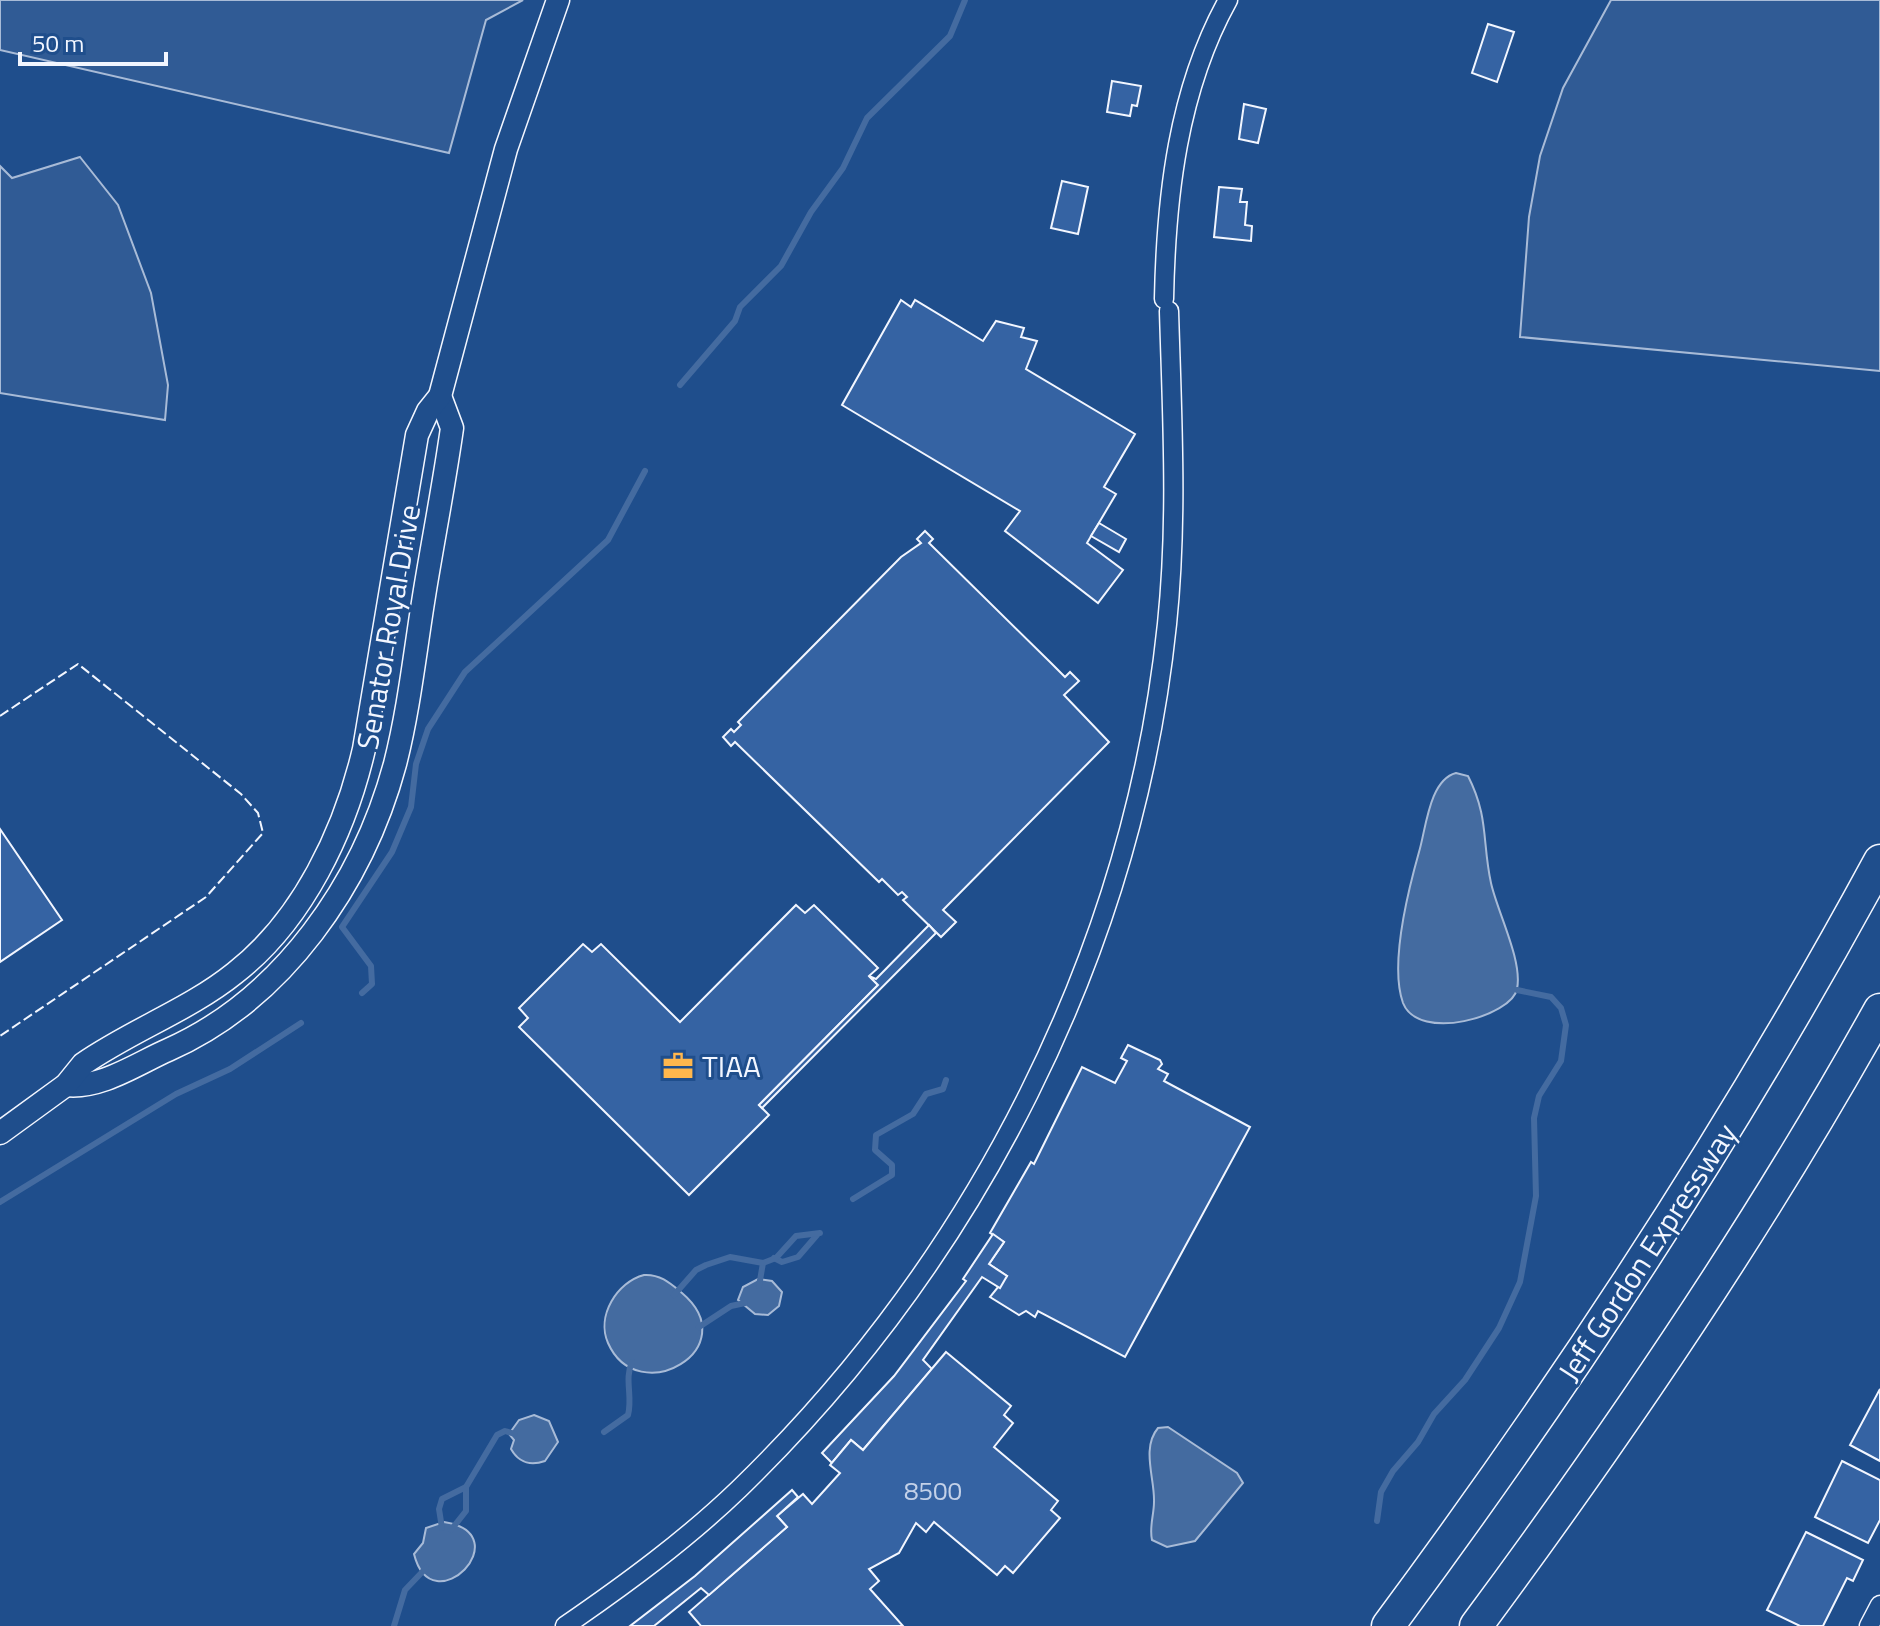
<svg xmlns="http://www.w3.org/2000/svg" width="1880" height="1626" font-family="'Titillium Web',sans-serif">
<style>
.built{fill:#305b95;stroke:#a8bbd7;stroke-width:2}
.water{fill:#446ba0;stroke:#a8bbd7;stroke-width:2}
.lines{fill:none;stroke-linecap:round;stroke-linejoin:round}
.stream{stroke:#446ba0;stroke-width:6}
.building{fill:#3563a3;stroke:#f2f6ff;stroke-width:2}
.minor-casing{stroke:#f2f6ff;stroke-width:21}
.tertiary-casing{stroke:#f2f6ff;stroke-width:25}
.motorway-casing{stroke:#f2f6ff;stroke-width:35}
.minor{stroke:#1f4e8c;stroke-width:18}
.tertiary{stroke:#1f4e8c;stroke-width:22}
.motorway{stroke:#1f4e8c;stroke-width:32}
.fence{stroke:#f2f6ff;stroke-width:2;stroke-dasharray:10 4;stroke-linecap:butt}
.labels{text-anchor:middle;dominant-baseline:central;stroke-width:6;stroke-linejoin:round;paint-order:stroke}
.number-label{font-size:26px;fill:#c3d1e8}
.street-label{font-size:30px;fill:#f2f6ff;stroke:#1f4e8c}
.poi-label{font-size:30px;fill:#f2f6ff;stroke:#1f4e8c;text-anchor:start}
</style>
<rect width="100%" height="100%" fill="#1f4e8c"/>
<!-- built -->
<g class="built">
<polygon points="0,0 523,0 486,20 449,153 0,50"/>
<polygon points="1611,0 1880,0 1880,371 1520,337 1529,217 1540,156 1563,88"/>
<polygon points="80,157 118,205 151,293 168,385 165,420 0,393 0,166 12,178"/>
</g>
<!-- water -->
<g class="water">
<path d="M1456 773 1468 776C1489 817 1482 842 1491 883 1497 911 1523 961 1517 989 1512 1016 1419 1043 1403 1003 1389 964 1408 891 1419 852 1426 829 1429 780 1456 773Z"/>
<path d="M644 1275C660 1274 670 1283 682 1293 747 1348 638 1411 608 1343 596 1316 617 1282 644 1275Z"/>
<polygon points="758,1279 772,1281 782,1292 779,1306 768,1315 755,1314 738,1300 743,1287"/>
<path d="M534 1415 549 1421 558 1442 545 1461C530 1466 519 1463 511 1449L514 1440 509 1434 519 1420Z"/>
<path d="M1168 1427 1237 1473 1243 1483 1195 1541 1167 1547 1152 1540C1149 1527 1154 1515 1154 1502 1155 1479 1141 1448 1158 1428Z"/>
<path d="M444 1522C521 1534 432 1626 414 1554L423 1543 426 1528Z"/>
</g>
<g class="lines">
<!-- stream -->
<g class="stream">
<polyline points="680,385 735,321 740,307 781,266 811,212 843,168 867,118 950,36 965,0"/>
<polyline points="362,993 372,984 371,966 342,927 392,852 411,807 416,764 428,729 465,672 608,540 645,471"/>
<polyline points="853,1199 892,1175 892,1165 875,1150 876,1135 913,1114 926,1094 943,1089 946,1080"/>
<polyline points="0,1202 176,1094 230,1069 301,1023"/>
<polyline points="774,1258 782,1262 798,1257 817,1235"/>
<polyline points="759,1286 763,1263"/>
<polyline points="674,1295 696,1270 706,1265 730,1257 763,1263 776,1258 796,1236 820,1233"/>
<polyline points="699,1327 731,1306 745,1303"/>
<path d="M604 1432 628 1415C633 1397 624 1379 632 1362"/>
<polyline points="1377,1521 1381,1492 1393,1471 1418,1442 1434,1414 1465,1380 1499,1328 1520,1282 1536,1196 1534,1118 1539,1096 1561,1061 1566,1025 1561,1008 1551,997 1517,990"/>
<polyline points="442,1528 439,1509 442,1499 466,1487 497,1435 505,1431 515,1434"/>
<polyline points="451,1530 466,1511 466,1487"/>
<polyline points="394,1626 405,1590 426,1568"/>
</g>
</g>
<!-- building -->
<g class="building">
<polygon points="1488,24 1514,32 1497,82 1472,73"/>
<polygon points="1112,81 1141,86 1137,106 1132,105 1130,116 1107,112"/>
<polygon points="1244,104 1266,109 1258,143 1239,139"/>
<polygon points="1062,181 1088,187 1078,234 1051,228"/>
<polygon points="1219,187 1242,189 1240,202 1247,202 1245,225 1252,226 1251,241 1214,237"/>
<polygon points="901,300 911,307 915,300 983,341 996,321 1024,328 1021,337 1037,341 1026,369 1135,434 1104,487 1116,494 1087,543 1123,570 1098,603 1005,531 1020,511 842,405"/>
<polygon points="1099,523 1126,539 1119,552 1091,536"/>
<polygon points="925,531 933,539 929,543 1050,662 1065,677 1070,672 1079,681 1064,695 1109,742 943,910 956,922 941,937 903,900 907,897 902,892 898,895 882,879 879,882 735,742 731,746 723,737 731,729 734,732 741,725 738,722 901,557 921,543 917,539"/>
<polygon points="0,829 62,920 0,962"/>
<polygon points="796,905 805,913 814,905 878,968 869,976 878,985 759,1105 769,1115 689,1195 519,1027 528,1018 519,1008 583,944 592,952 601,944 680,1022"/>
<polygon points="929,925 936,933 762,1108 759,1105 878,985 869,976 876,979"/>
<polygon points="1128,1045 1160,1060 1162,1064 1158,1069 1168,1074 1164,1081 1250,1127 1125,1357 1038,1311 1035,1317 1026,1311 1019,1315 990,1297 1007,1276 989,1264 1004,1242 990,1233 1031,1162 1034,1164 1082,1067 1115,1083 1127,1061 1121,1058"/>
<polygon points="993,1234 1004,1242 989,1264 1007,1276 1000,1288 982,1277 923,1360 932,1369 863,1450 851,1440 832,1463 822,1453 894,1376 966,1281 963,1279"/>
<polygon points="946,1352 1011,1406 1004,1415 1013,1423 994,1447 1058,1501 1051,1510 1060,1518 1013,1573 1005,1566 997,1575 934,1522 926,1532 916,1523 899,1553 869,1569 879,1581 870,1589 903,1626 701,1626 689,1612 787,1527 777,1516 803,1494 812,1504 840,1473 830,1465 851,1440 863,1450"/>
<polygon points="1880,1389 1880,1461 1850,1445"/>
<polygon points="1842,1461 1880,1480 1880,1520 1868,1543 1815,1517"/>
<polygon points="792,1490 798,1497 777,1516 787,1527 709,1595 701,1588 654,1626 630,1626 695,1576"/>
<polygon points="1806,1532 1863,1560 1853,1581 1847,1578 1823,1626 1800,1626 1767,1610"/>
</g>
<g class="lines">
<!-- minor casing -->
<g class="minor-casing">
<g id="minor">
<path d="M1164 299C1166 196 1178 90 1228 0"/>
<path d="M565 1626C626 1584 686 1540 739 1489 975 1260 1133 952 1167 624 1178 519 1172 415 1169 311"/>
<polyline points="1869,1626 1880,1605"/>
</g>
</g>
<!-- tertiary casing -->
<g class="tertiary-casing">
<g id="tertiary">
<path d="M66 1085C101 1089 138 1063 168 1050 283 999 363 883 395 764 409 709 415 652 424 596 433 540 444 485 452 428L440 396"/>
<path d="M0 1133 66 1085 83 1064C132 1030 189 1010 235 973 303 920 345 831 364 749L417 435 428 411 440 396 506 149 558 0"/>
</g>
</g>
<!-- motorway casing -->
<g class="motorway-casing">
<g id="motorway">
<path d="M1388 1626C1569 1382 1735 1129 1880 861"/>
<path d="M1476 1626C1622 1429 1761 1224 1880 1010"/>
</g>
</g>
<!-- minor -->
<use href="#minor" class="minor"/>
<!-- tertiary -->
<use href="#tertiary" class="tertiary"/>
<!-- motorway -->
<use href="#motorway" class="motorway"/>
<!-- fence -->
<polyline class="fence" points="0,716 78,664 241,794 258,813 263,833 206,897 0,1036"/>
</g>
<!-- icons -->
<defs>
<g id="office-bare" transform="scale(2.4)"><path d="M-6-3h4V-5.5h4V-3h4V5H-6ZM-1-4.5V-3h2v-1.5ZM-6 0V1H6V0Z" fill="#ffb74d" stroke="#1f4e8c" stroke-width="2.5" paint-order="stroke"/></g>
</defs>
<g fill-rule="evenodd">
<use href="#office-bare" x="678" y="1066"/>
</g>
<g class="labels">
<!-- number labels -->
<g class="number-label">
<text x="933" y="1490">8500</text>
</g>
<!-- street labels -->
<g class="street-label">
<text transform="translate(388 627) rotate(-80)">Senator Royal Drive</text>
<text transform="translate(1647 1252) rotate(-57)">Jeff Gordon Expressway</text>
</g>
<!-- poi labels -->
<g class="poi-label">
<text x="702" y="1066">TIAA</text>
</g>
</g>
<!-- scale -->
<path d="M20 52v12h146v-12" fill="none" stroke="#f2f6ff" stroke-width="4"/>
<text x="32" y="52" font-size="24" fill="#f2f6ff" stroke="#1f4e8c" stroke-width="6" paint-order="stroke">50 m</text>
</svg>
